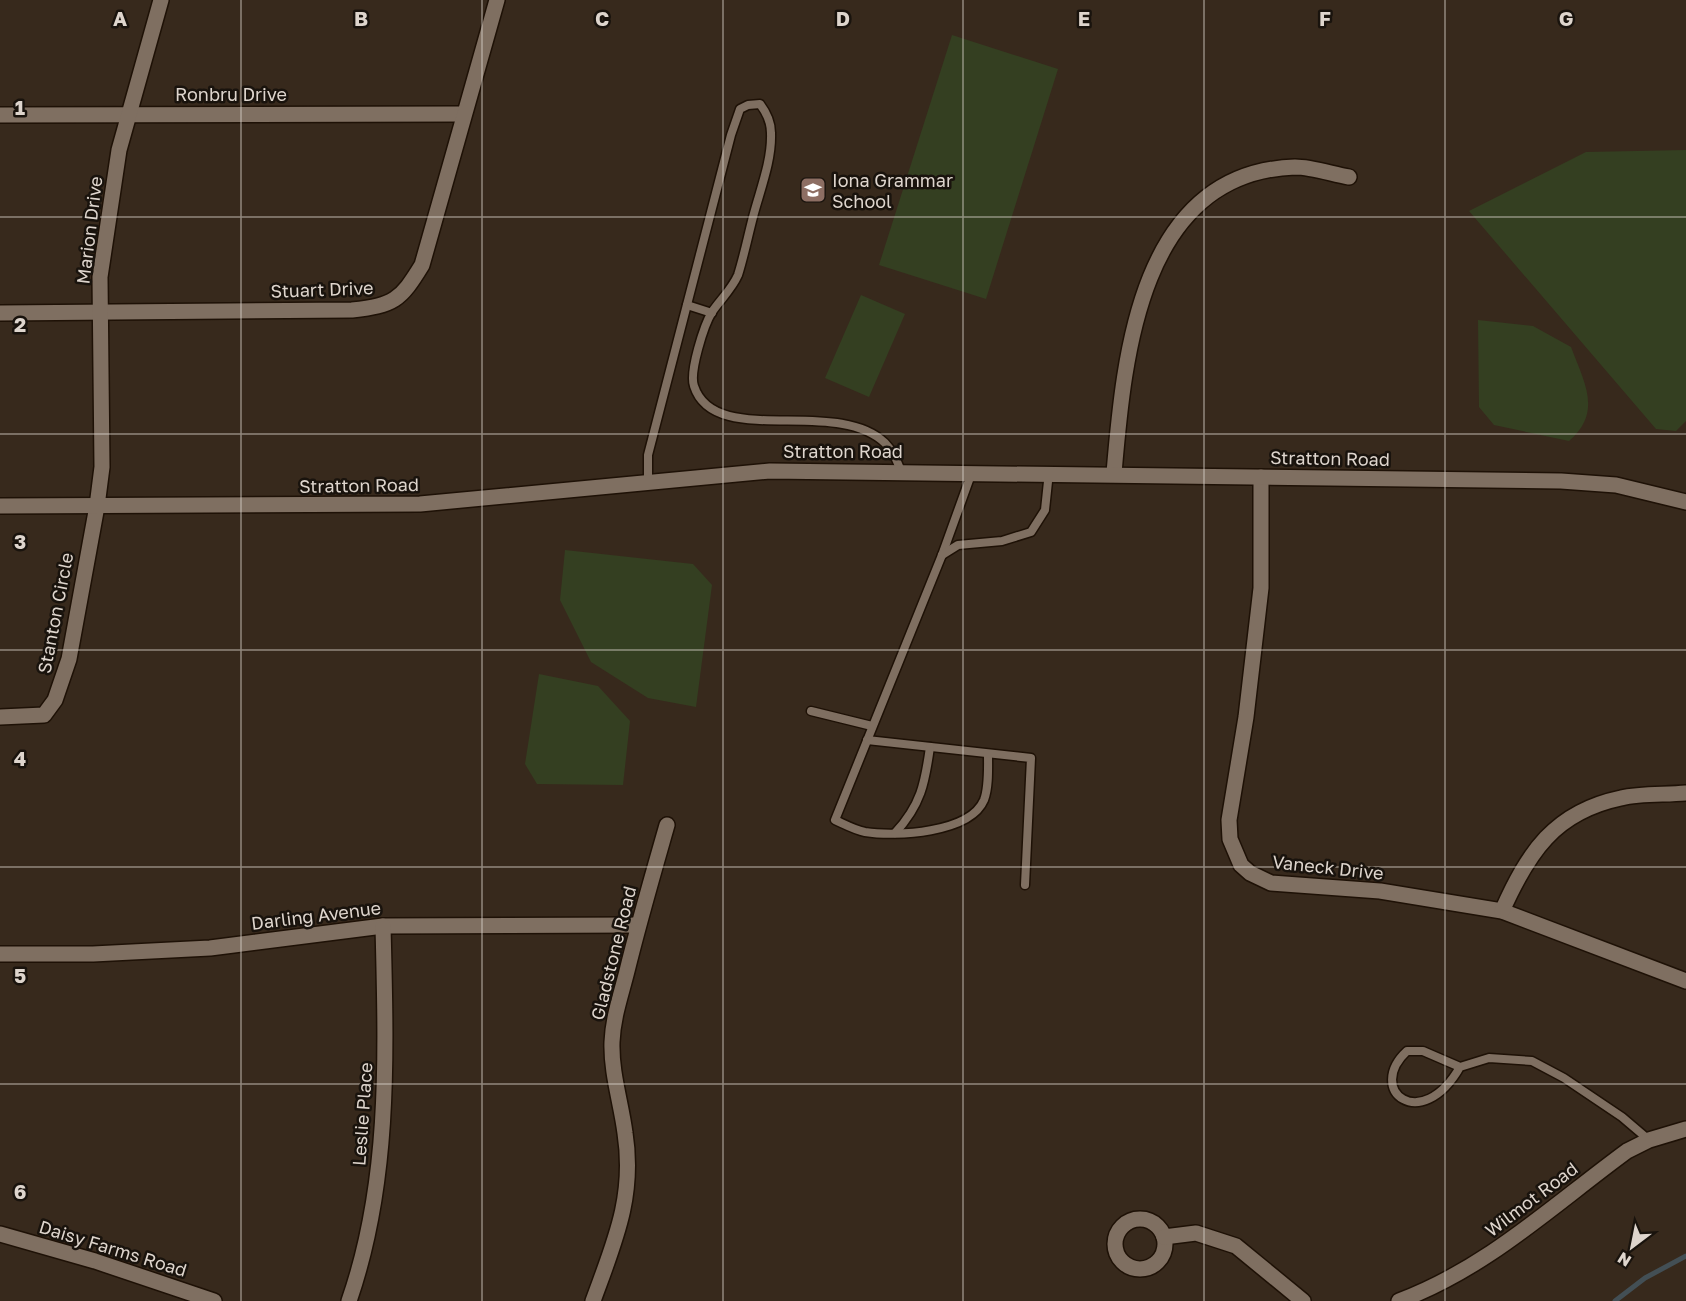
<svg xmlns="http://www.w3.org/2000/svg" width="1686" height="1301" font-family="'Golos Text',sans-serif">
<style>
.green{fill:#343f21}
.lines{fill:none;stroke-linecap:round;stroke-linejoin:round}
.stream{stroke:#434f55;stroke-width:5}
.service-casing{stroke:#1e1106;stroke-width:11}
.minor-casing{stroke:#1e1106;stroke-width:18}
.tertiary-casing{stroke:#1e1106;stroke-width:18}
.service{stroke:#7f6f61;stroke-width:8}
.minor{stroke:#7f6f61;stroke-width:15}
.tertiary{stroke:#7f6f61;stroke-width:15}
.grid{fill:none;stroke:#ded5cd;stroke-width:1.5;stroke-opacity:0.55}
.labels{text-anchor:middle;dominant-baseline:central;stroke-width:5;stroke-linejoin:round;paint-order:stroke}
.street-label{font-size:18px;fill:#ded5cd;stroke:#19130d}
.poi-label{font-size:18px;fill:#ded5cd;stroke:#19130d;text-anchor:start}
.grid-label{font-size:20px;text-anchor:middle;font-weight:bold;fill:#ded5cd;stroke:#19130d;stroke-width:5;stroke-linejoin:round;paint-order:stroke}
</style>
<rect width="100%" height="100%" fill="#37291c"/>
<!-- green -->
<g class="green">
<polygon points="952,35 1058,69 986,299 879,265"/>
<polygon points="1686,150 1686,421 1676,431 1656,429 1469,211 1586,152"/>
<polygon points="861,295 905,314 869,397 825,378"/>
<path d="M1478 320 1533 326 1571 347C1584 382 1603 412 1569 441L1494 425 1479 407Z"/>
<polygon points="565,550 693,564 712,585 696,707 648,698 591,662 560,600"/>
<polygon points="539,674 598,686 630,721 623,785 537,784 525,764"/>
</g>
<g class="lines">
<!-- stream -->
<polyline class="stream" points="1615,1301 1645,1278 1686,1256"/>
<!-- service casing -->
<g class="service-casing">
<g id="service">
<polyline points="687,305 712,313"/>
<path d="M972 472 942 555 835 820C844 824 855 830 865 832 896 837 970 833 984 800 989 787 988 768 988 754"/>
<path d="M648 482V455L731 135 740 109 748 105 760 104C766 112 771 122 771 133 772 161 760 190 753 217 748 236 744 256 738 275 732 289 720 300 712 312 704 325 689 372 694 386 714 449 836 396 885 443 893 451 897 461 901 471"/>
<polyline points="942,555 958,545 1002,541 1031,532 1045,510 1049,472"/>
<polyline points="811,711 872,726"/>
<polyline points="867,740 1031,758 1025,885"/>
<path d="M895 833C921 805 925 783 930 747"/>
<path d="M1460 1067C1421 1135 1365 1090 1407 1051H1423L1460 1067 1489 1058 1532 1061 1564 1078 1622 1117 1649 1140"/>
</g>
</g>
<!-- minor casing -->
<g class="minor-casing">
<g id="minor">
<polyline points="0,115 463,114"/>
<path d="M0 313 352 310C394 305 400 301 422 265L497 0"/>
<path d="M1114 473C1124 355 1140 172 1295 167 1312 167 1332 174 1349 177"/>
<polyline points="1261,477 1261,588 1246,717 1229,820 1230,839 1241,865 1250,873 1271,883 1380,891 1502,911 1686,981"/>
<polyline points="0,717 44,715 55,700 69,659 97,506 102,467 100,277 119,150 161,0"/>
<path d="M1502 911C1528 853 1554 812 1621 798 1641 793 1665 795 1686 793"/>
<polyline points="0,954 93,954 210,948 383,926 637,925"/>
<circle cx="1140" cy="1244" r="25"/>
<polyline points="0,1234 95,1261 214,1301"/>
<polyline points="1164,1237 1196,1233 1236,1246 1303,1301"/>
<path d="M349 1301C391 1180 386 1052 383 926"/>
<path d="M593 1301C614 1243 635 1197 625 1133 621 1102 611 1073 612 1042 613 1017 621 995 627 971 639 922 653 874 667 825"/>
</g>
</g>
<!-- tertiary casing -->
<g class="tertiary-casing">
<g id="tertiary">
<polyline points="0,506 420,504 770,471 1561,481 1616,485 1686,502"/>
<path d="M1399 1301C1487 1268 1552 1206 1627 1151L1649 1140 1686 1129"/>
</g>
</g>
<!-- service -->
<use href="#service" class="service"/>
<!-- minor -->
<use href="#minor" class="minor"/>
<!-- tertiary -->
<use href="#tertiary" class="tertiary"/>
</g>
<!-- grid -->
<path class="grid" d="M241 0V1301M482 0V1301M723 0V1301M963 0V1301M1204 0V1301M1445 0V1301M0 217H1686M0 434H1686M0 650H1686M0 867H1686M0 1084H1686"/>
<!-- icons -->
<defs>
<g id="school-square" transform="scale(1.35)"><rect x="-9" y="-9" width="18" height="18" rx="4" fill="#8d6e63" stroke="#19130d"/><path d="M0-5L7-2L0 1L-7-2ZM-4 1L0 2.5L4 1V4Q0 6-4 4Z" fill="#fff"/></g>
</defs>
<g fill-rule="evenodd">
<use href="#school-square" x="813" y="190"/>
</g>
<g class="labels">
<!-- street labels -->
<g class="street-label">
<text x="231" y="94">Ronbru Drive</text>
<text transform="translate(89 230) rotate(-83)">Marion Drive</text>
<text transform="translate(322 289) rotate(-2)">Stuart Drive</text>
<text x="843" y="451">Stratton Road</text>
<text transform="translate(1330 458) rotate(1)">Stratton Road</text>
<text transform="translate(359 485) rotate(-1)">Stratton Road</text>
<text transform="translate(55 613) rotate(-79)">Stanton Circle</text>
<text transform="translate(1328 867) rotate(6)">Vaneck Drive</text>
<text transform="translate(316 915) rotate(-7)">Darling Avenue</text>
<text transform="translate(613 953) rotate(-76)">Gladstone Road</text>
<text transform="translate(362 1114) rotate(-86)">Leslie Place</text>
<text transform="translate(1531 1199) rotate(-37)">Wilmot Road</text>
<text transform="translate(113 1248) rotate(17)">Daisy Farms Road</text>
</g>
<!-- poi labels -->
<g class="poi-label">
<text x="832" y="180">Iona Grammar<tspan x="832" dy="21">School</tspan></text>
</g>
</g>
<g class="grid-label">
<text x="120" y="26">A</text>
<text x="361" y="26">B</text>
<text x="602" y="26">C</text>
<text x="843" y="26">D</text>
<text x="1084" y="26">E</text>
<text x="1325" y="26">F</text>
<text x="1566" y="26">G</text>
<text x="20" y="115">1</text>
<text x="20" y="332">2</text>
<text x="20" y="549">3</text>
<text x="20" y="766">4</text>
<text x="20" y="983">5</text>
<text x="20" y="1199">6</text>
</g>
<!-- north arrow -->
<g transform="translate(1632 1247) rotate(212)" stroke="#19130d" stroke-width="4.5" paint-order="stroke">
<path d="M0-4.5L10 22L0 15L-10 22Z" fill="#ded5cd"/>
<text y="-9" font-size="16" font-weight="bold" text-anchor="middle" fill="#ded5cd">N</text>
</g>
</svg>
